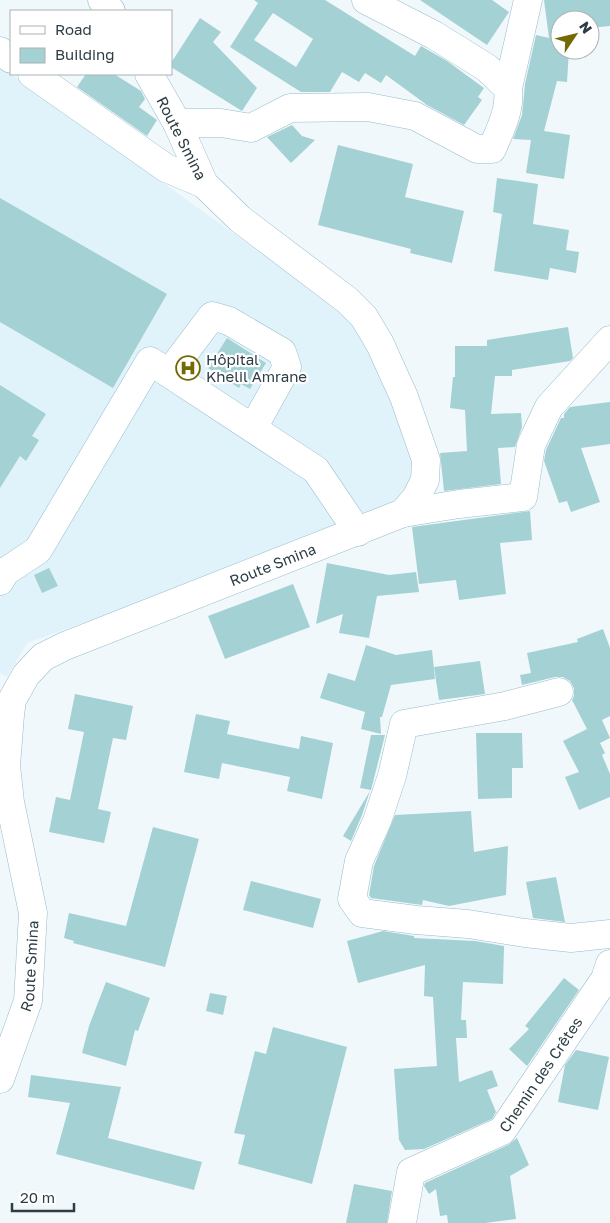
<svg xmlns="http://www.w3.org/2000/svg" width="610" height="1223" font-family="'Golos Text',sans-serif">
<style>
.built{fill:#e0f3fb}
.building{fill:#a4d1d3;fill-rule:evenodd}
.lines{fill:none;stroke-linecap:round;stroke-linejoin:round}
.minor-casing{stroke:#96bccc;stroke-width:29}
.minor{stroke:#fff;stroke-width:28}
.labels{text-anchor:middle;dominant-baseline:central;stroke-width:4.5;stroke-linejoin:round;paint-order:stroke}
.street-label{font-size:15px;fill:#2d3d44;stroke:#fff}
.poi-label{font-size:15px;fill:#2d3d44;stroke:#fff;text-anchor:start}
</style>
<rect width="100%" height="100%" fill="#f1f8fc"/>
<!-- built -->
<polygon class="built" points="0,66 349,316 403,421 415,451 411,491 404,498 275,554 27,643 7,677 0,673"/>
<!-- building -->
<g class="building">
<path d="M254 0H325L415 56 421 46 447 61 484 88 478 97 482 100 464 125 427 105 386 75 381 83 365 73 359 82 342 72 330 92H301L230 47 258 3ZM273 13 313 39 296 67 254 40Z"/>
<polygon points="420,0 492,0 509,12 487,45"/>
<polygon points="544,0 610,0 610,26 590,28 590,20 560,20 560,50 569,50 567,82 557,81 544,131 570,135 564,179 526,173 531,140 513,139 522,115 525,84 536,35 549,38"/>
<polygon points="200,18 221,32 213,42 257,88 242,111 171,67 171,63"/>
<polygon points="86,74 114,74 141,91 145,99 139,107 157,120 147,136 77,87"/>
<polygon points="292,125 302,136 315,140 291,163 267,137"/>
<polygon points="338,145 413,164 405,197 464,211 452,263 410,253 411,249 318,225"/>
<polygon points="497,178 538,184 533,224 569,230 566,250 579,252 576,273 550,268 548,280 494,271 502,214 493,212"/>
<polygon points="0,198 167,294 113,388 0,322"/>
<polygon points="568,327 573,358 570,361 512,370 512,376 495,376 491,414 521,413 522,427 515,447 498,448 501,484 444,491 440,453 467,451 465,410 450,408 453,377 455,377 455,346 487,346 487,340"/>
<polygon points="227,338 266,363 250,389 241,384 239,388 208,368"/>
<polygon points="0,385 46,414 32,436 39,440 26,461 20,456 0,488"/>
<polygon points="610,402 610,444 581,448 600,502 571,512 567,501 559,503 544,461 546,450 561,418 564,418 564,414 570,407"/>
<polygon points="530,511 532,540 500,543 506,594 459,600 456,580 419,584 412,527"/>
<polygon points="327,563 389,575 416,572 419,592 377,596 369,638 339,633 343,614 316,624"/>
<polygon points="49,568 58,586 42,593 34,575"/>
<polygon points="293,584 310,627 225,659 208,616"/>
<polygon points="603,629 610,648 610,716 602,720 610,738 600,743 605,753 602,755 610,774 610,797 579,810 565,777 579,772 563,741 587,729 572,700 574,696 574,688 570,681 563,677 555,677 522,685 520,675 531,673 527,653 578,642 577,639"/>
<polygon points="366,645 396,655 432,650 435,679 391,685 382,717 380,717 381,734 361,729 365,712 320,698 328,673 355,681"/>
<polygon points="480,661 485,694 439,700 434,667"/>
<polygon points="75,694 133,706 126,740 113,738 98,809 111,812 104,843 49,832 56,797 70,800 84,732 68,729"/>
<polygon points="196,714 230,721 227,734 299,749 301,736 333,743 322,799 287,791 290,777 222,763 219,779 184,772"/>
<polygon points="476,733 522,733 523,768 512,768 512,798 478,799"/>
<polygon points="371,735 385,735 371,790 360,788"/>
<polygon points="370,791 362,815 351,841 343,836"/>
<polygon points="471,811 474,852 508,846 506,895 449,906 423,900 422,905 371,898 369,895 374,866 395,815"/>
<polygon points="153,827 199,839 165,967 73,943 74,941 64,938 69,913 126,926"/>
<polygon points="556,877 565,922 533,918 526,882"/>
<polygon points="251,881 321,899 313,928 243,910"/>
<polygon points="383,931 414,936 414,938 475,941 504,946 503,984 463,982 461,1020 466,1020 467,1038 456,1038 459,1082 492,1070 498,1086 487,1090 496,1112 492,1119 424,1149 405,1150 399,1140 394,1069 437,1066 433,997 424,996 425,965 358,983 347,941"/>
<polygon points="564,978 579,990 527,1066 509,1049 529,1029 525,1026"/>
<polygon points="106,982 150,998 138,1031 135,1030 126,1066 82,1053 89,1026"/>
<polygon points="210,993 227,996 223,1015 206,1011"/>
<polygon points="273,1027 347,1047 312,1184 238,1164 245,1135 234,1133 255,1051 266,1054"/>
<polygon points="576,1050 609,1057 598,1110 558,1102 565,1065"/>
<polygon points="31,1075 121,1087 108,1138 202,1162 194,1190 56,1154 70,1103 28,1097"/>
<polygon points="517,1138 529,1165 510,1176 516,1219 485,1223 448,1223 447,1215 440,1216 436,1189 429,1194 424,1186 425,1183 508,1145"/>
<polygon points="354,1184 392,1191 387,1223 346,1223"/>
</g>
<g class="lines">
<!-- minor casing -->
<g class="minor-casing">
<g id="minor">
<polyline points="102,0 111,11"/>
<polyline points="0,51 11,59"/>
<polyline points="32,74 166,168 204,184"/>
<polyline points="508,88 528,0"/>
<path d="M177 123H221L251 128 290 108 368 107 415 116 477 149H492C500 130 511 109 508 88L487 68 434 35 366 0"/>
<polyline points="169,373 212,316 229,321 282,352 287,367 253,428"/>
<polyline points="403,513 459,504 523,497 531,445 549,407 610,340"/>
<polyline points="0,581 5,572 38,550 150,361 316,470 358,532"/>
<polyline points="559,692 505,706 404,724 392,776 377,821 359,861 352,899 362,913 416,920 468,924 525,933 571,938 610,934"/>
<path id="s1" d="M0 1079 28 1001 33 913 10 802 6 766 10 715 12 700 26 675 43 657 65 646 403 513 416 498 425 480 426 460 404 397 380 344 364 317 347 300 240 219 204 184 177 123 149 74"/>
<path id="s2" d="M402 1223 411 1172 502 1131 605 979 610 964"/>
</g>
</g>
<!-- minor -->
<use href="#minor" class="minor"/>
</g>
<!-- icons -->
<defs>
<g id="hospital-ring" transform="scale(1.25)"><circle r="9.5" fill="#fff" stroke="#746a01" stroke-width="1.5"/><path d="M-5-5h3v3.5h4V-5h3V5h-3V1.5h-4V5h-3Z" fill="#746a01"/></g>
</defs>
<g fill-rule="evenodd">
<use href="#hospital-ring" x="188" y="368"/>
</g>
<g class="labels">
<!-- street labels -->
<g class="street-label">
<text transform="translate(182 138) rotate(63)">Route Smina</text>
<text stroke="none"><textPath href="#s1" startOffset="688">Route Smina</textPath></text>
<text stroke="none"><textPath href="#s1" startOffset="118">Route Smina</textPath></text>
<text stroke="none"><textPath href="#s2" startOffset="220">Chemin des Crêtes</textPath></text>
</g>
<!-- poi labels -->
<g class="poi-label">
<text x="206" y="359">Hôpital<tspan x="206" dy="17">Khelil Amrane</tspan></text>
</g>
</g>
<!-- legend -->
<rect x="10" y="10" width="162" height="65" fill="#ffffff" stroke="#abb1b4"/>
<rect x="20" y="26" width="25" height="8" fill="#ffffff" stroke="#abb1b4"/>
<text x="55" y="35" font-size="15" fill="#2d3d44">Road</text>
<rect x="20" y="48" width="25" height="15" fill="#a4d1d3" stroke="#abb1b4"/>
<text x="55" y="60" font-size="15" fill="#2d3d44">Building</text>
<!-- north arrow -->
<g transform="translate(575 35) rotate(55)"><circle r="24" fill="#ffffff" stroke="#abb1b4"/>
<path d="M0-4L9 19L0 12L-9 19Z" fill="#746a01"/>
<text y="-8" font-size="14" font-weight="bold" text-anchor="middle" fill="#2d3d44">N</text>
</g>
<!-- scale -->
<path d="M12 1203v8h62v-8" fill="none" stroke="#2d3d44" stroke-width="2.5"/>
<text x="20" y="1203" font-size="15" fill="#2d3d44" stroke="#ffffff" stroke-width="4" paint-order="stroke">20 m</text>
</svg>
